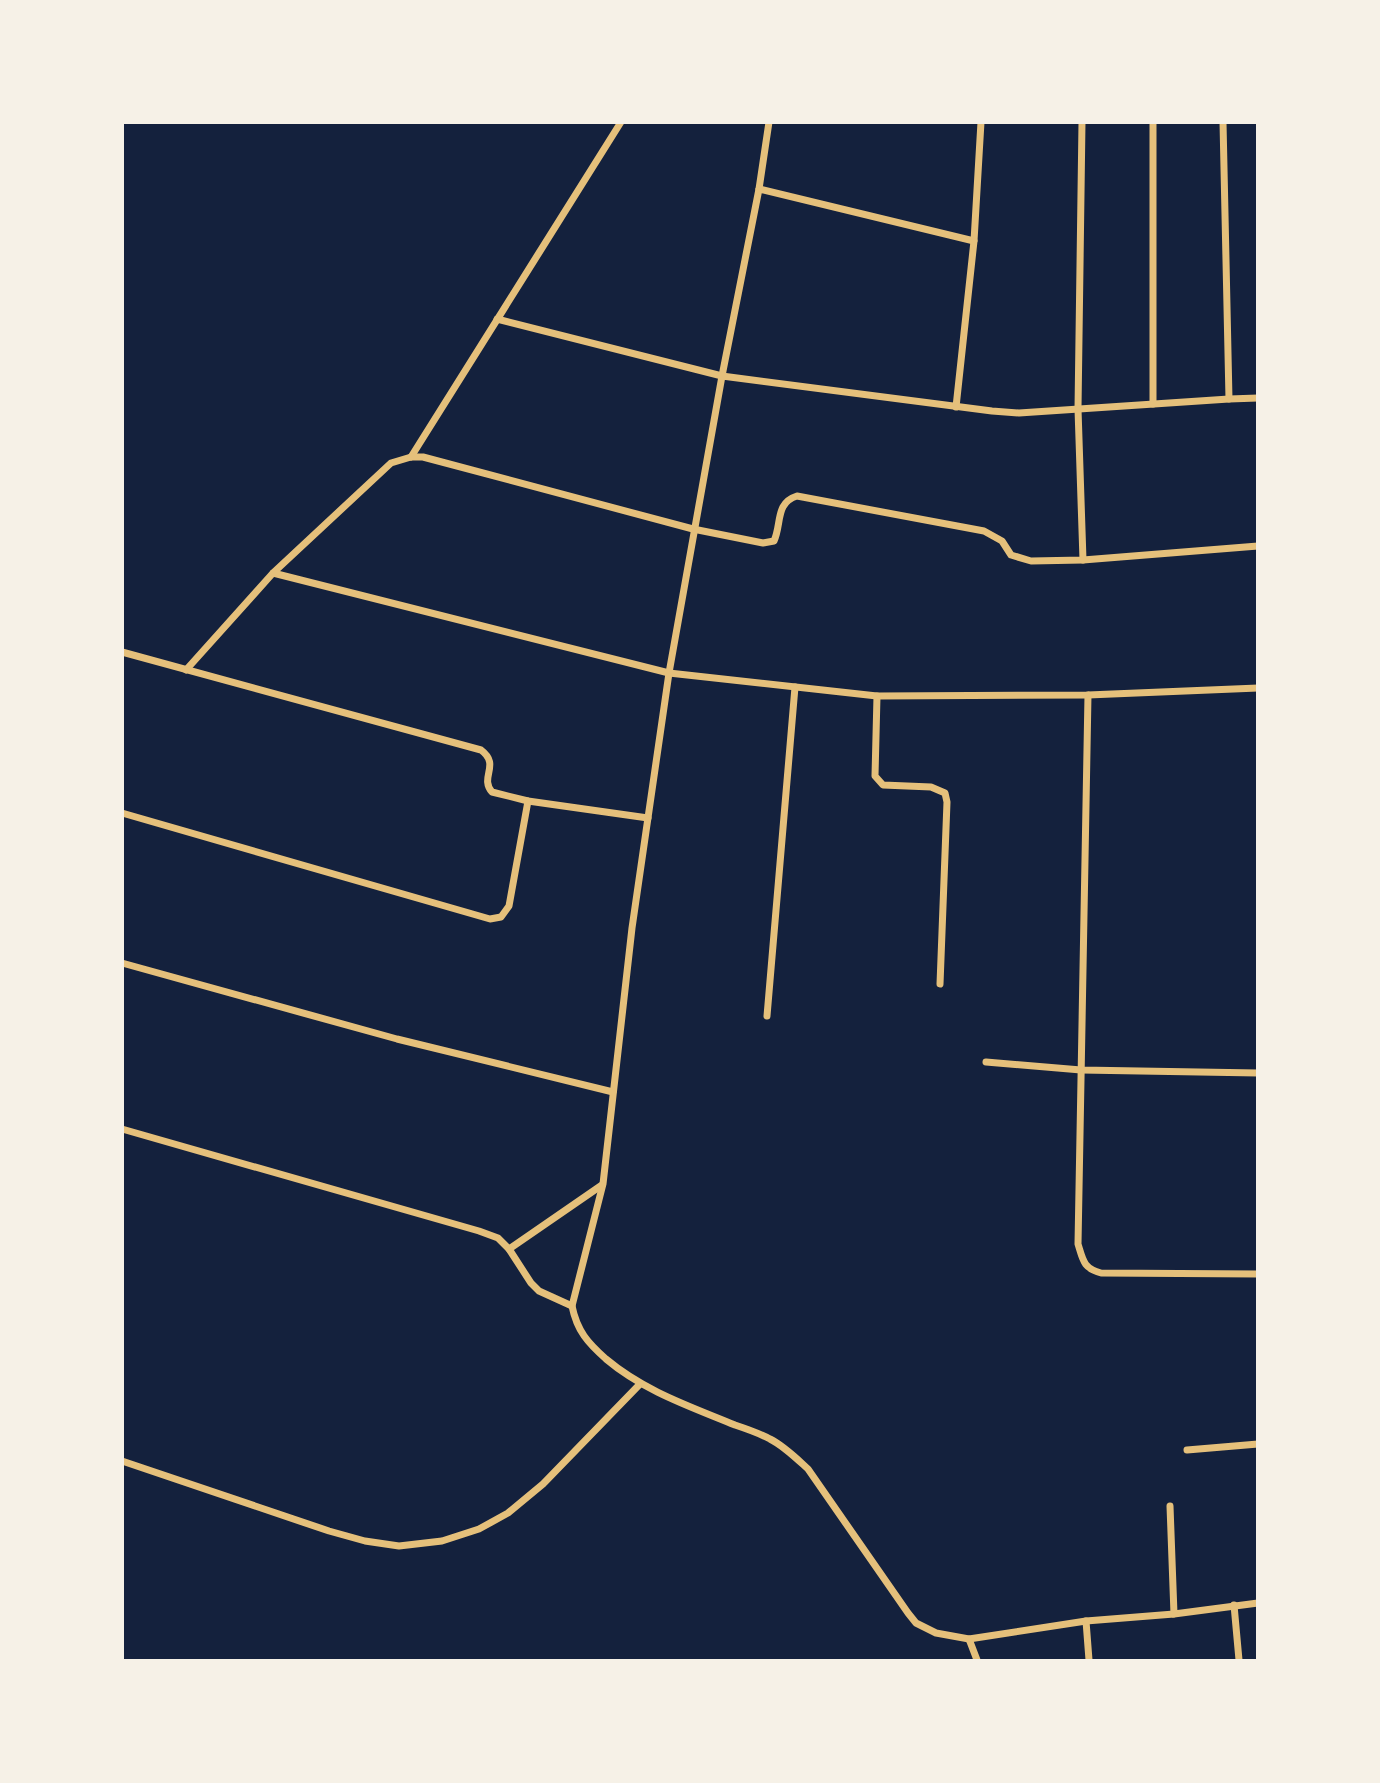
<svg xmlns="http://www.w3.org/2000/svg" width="1380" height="1783" font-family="'IBM Plex Sans',sans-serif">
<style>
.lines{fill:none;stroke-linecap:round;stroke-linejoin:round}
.minor{stroke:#e5c07b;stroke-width:7}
</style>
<rect width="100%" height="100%" fill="#14213d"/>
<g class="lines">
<!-- minor -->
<g class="minor">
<path d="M769 122 759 189 722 376 669 673 632 928 603 1184 572 1306C577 1331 588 1343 606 1359 644 1391 689 1406 735 1425 747 1429 759 1433 770 1439 784 1446 796 1458 808 1469L908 1613 916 1623 936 1633 969 1639 1086 1621 1174 1614 1258 1603"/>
<polyline points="1082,122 1078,409 1083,560"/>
<polyline points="1223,122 1229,399"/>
<polyline points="759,189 974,241"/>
<polyline points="497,319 722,376 992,411 1019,413 1229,399 1258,398"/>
<polyline points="1153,404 1153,122"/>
<polyline points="956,407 974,241 981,122"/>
<polyline points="411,457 621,122"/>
<polyline points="273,573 669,673 877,696 1088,695 1258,688"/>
<path d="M122 652 481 750C501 765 479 777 492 792L528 801 648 818"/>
<path d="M186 670 273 573 391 463 411 457H423L693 529 763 543 774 541C782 523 775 503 797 496L984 531 1002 541 1011 555 1031 561 1083 560 1258 546"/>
<path d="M1088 695 1078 1244C1083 1260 1083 1268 1101 1273L1258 1274"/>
<polyline points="877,696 875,776 883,785 931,787 945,793 947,802 940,984"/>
<polyline points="122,813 490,919 501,917 509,906 528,801"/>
<polyline points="122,963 397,1039 613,1092"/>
<polyline points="767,1016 795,687"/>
<polyline points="986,1062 1081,1070 1258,1073"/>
<polyline points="122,1129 479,1231 498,1238 509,1249 531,1283 539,1291 572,1306"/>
<polyline points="509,1249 602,1185"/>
<polyline points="1187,1450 1258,1444"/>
<polyline points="122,1461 329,1531 365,1541 399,1546 442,1541 479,1529 508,1513 543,1484 640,1384"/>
<polyline points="1170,1506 1174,1614"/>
<polyline points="1234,1605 1239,1660"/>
<polyline points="1086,1621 1089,1660"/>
<polyline points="969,1639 977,1660"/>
</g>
</g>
<!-- border -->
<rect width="1380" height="1783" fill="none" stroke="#f6f1e7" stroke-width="248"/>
</svg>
